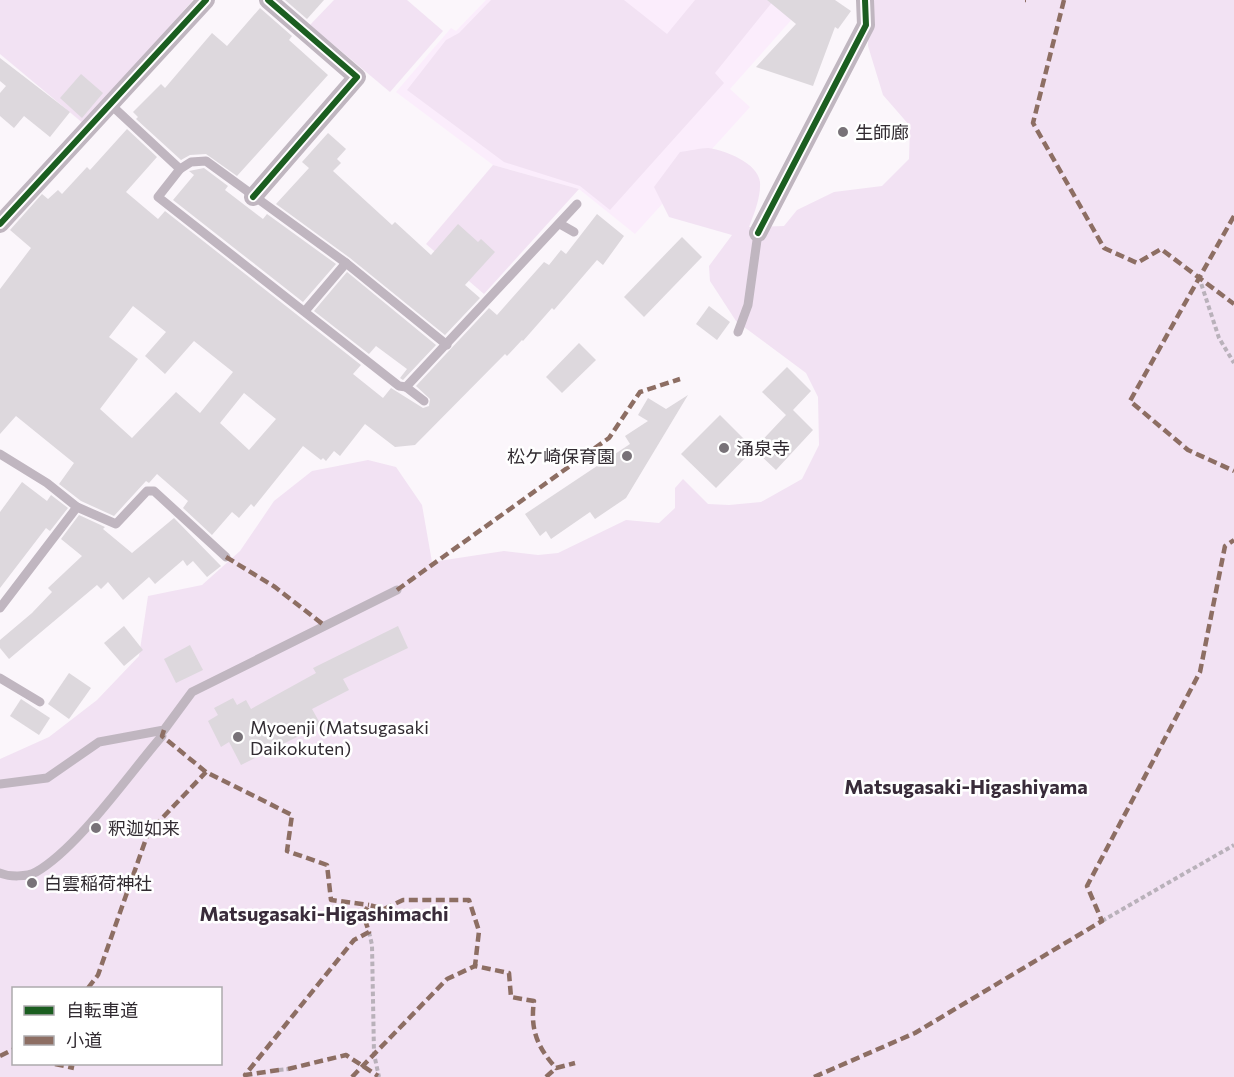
<svg xmlns="http://www.w3.org/2000/svg" width="1234" height="1077" font-family="Commissioner,'Noto Sans JP',sans-serif">
<style>
.built{fill:#fbedfc}
.green{fill:#f2e2f3;fill-rule:evenodd}
.building{fill:#ddd8dd;fill-rule:evenodd}
.lines{fill:none;stroke-linecap:round;stroke-linejoin:round}
.path{stroke:#b9b1ba;stroke-width:4;stroke-dasharray:4.5 3;stroke-linecap:butt}
.service{stroke:#c0b6c0;stroke-width:9}
.minor{stroke:#c0b6c0;stroke-width:18}
.quiet{stroke:#8d6e63;stroke-width:4.5;stroke-dasharray:9 4.5;stroke-linecap:butt}
.cycleway-casing{stroke:#fff;stroke-width:10}
.cycleway{stroke:#1b5e20;stroke-width:6}
.poi-dot{fill:#787278;stroke:#fff;stroke-width:2}
.labels{text-anchor:middle;dominant-baseline:central;stroke-width:5;stroke-linejoin:round;paint-order:stroke}
.poi-label{font-size:18px;fill:#312b31;stroke:#fff;text-anchor:start}
.neighbourhood-label{font-size:20px;font-weight:bold;fill:#392c3a;stroke:#fff}
</style>
<rect width="100%" height="100%" fill="#fbf6fb"/>
<!-- built -->
<polygon class="built" points="486,0 809,0 730,89 750,107 635,234 579,189 493,165 396,92 451,28 456,31"/>
<!-- green -->
<g class="green">
<polygon points="0,0 193,0 84,124 0,54"/>
<polygon points="334,0 407,0 443,31 390,92 310,25"/>
<polygon points="491,0 624,0 667,34 695,0 774,0 715,73 724,83 610,210 580,186 504,162 407,90 446,40 459,33"/>
<path d="M869 0H1234V1077H0V759L49 737 97 700 139 656 148 596 202 585 240 551 274 501 312 471 368 460 396 467 422 505 432 562 504 551 538 555 558 553 626 520 659 523 675 508V488L683 479 708 504 729 505 761 502 802 479 819 445 818 397 806 373 736 321 710 281 709 266 732 235 669 217 654 187 680 152C689 151 700 148 708 148 725 150 758 163 760 182 761 197 754 214 749 227L784 226 797 210 834 192 882 186 909 159 910 126 883 95 868 46ZM14 988H220V1064H14Z"/>
<polygon points="493,165 579,189 484,294 426,244"/>
</g>
<!-- building -->
<g class="building">
<polygon points="285,0 324,0 307,19"/>
<polygon points="767,0 835,0 851,11 838,29 835,27 813,86 756,67 796,24"/>
<polygon points="260,8 292,36 289,40 328,75 237,176 206,154 190,155 181,160 136,119 138,117 133,112 161,84 165,88 212,33 227,46"/>
<polygon points="0,58 70,112 50,137 24,116 14,128 0,116 0,93 6,86 0,81"/>
<polygon points="81,74 103,93 82,118 60,98"/>
<path d="M127 129 157 157 126 192 158 219 165 211 361 365 353 374 383 398 391 388 423 408 429 406 430 399 416 386 489 308 497 315 544 262 549 265 561 250 566 254 597 214 624 236 603 265 597 260 554 310 552 308 523 341 522 340 507 356 505 354 415 445 395 447 365 424 340 456 334 451 326 461 323 458 321 460 303 446 254 507 251 504 239 518 232 512 212 535 183 508 188 501 157 474 149 483 146 481 114 516 81 501 59 484 74 463 16 416 0 434V289L31 248 10 230 42 194 48 199 58 190 62 194 87 167 90 170ZM133 306 166 332 145 356 165 374 194 341 233 372 200 413 176 392 132 438 100 409 138 359 109 337ZM244 393 276 419 249 450 220 423Z"/>
<polygon points="328,133 346,149 337,159 341,163 333,171 392,225 395,222 431,255 458,224 478,242 481,239 495,252 465,285 480,298 445,335 350,258 276,204 309,168 302,162"/>
<polygon points="204,168 228,186 225,190 263,219 267,214 336,264 303,302 173,200 194,175 189,171"/>
<polygon points="682,237 702,257 644,317 624,297"/>
<polygon points="347,272 436,345 403,380 400,378 407,369 376,346 369,354 314,311"/>
<polygon points="709,306 730,322 717,340 696,324"/>
<polygon points="579,343 596,360 562,393 546,377"/>
<polygon points="787,367 811,391 793,410 813,430 776,470 754,449 786,415 762,392"/>
<polygon points="688,395 626,498 595,519 590,512 551,539 546,531 540,536 525,514 630,444 625,436 648,421 638,415 648,398 666,409"/>
<polygon points="720,415 754,449 716,488 681,454"/>
<polygon points="22,482 47,501 51,495 68,508 50,531 46,528 0,588 0,512"/>
<polygon points="79,515 105,527 103,529 132,553 174,518 221,566 207,577 193,561 187,566 183,560 155,584 149,577 123,600 108,582 101,589 97,585 9,659 0,648 0,640 32,613 52,592 48,588 82,556 61,539"/>
<polygon points="124,626 143,650 124,666 104,643"/>
<polygon points="398,626 408,648 343,679 349,690 312,709 321,725 241,765 229,742 221,747 208,721 218,715 214,708 233,698 237,705 246,700 251,709 316,673 313,668"/>
<polygon points="190,645 203,670 176,683 164,659"/>
<polygon points="69,673 91,688 69,719 48,704"/>
<polygon points="21,699 50,718 39,735 10,716"/>
</g>
<g class="lines">
<!-- path -->
<g class="path">
<polyline points="1199,277 1219,338 1234,363"/>
<polyline points="1102,921 1234,845"/>
<polyline points="369,932 372,945 374,1054 379,1077"/>
<polyline points="279,1070 288,1069"/>
</g>
<!-- service -->
<g class="service">
<polyline points="110,104 180,169 158,197 399,386 406,387 577,204"/>
<polyline points="180,169 191,162 206,161 346,263 447,345"/>
<polyline points="560,224 574,232"/>
<polyline points="305,311 346,263"/>
<polyline points="738,332 748,305 758,233"/>
<polyline points="406,387 424,401"/>
<polyline points="0,454 47,483 77,507 116,524 147,491 154,491 226,557"/>
<polyline points="0,608 77,507"/>
<polyline points="0,678 40,702"/>
<polyline points="0,784 47,778 99,742 164,730 192,692 397,590"/>
<path d="M0 873C9 877 27 877 36 872 78 848 129 774 162 736"/>
</g>
<!-- minor -->
<g class="minor">
<polyline points="253,197 357,77 268,0"/>
<polyline points="0,224 206,0"/>
<polyline points="758,233 866,25 865,0"/>
</g>
<!-- quiet -->
<g class="quiet">
<polyline points="1025,0 1026,0"/>
<polyline points="1064,0 1033,123 1104,248 1137,263 1161,249 1234,304"/>
<polyline points="1234,216 1130,401 1188,450 1234,471"/>
<polyline points="226,557 275,587 325,626"/>
<polyline points="397,590 609,438 640,392 680,379"/>
<polyline points="164,730 162,736 206,772 292,815 287,851 327,865 331,900 369,905"/>
<polyline points="88,988 98,975 148,833 206,772"/>
<polyline points="0,1056 14,1049"/>
<polyline points="55,1064 74,1068"/>
<polyline points="288,1069 346,1055 378,1076"/>
<path d="M279 1070 245 1075 354 940 369 932 363 914 369 905 384 909 403 900H469L479 931 475 966 509 973 511 997 534 1001C530 1029 537 1047 556 1068L575 1063"/>
<polyline points="352,1077 447,979 475,966"/>
<polyline points="546,1077 556,1068"/>
<polyline points="814,1077 915,1033 1102,921 1087,886 1200,672 1225,546 1234,540"/>
</g>
<!-- cycleway casing -->
<g class="cycleway-casing">
<g id="cycleway">
<polyline points="253,197 357,77 268,0"/>
<polyline points="0,224 206,0"/>
<polyline points="758,233 866,25 865,0"/>
</g>
</g>
<!-- cycleway -->
<use href="#cycleway" class="cycleway"/>
</g>
<!-- markers -->
<g class="poi-dot">
<circle cx="843" cy="132" r="6"/>
<circle cx="724" cy="448" r="6"/>
<circle cx="627" cy="456" r="6"/>
<circle cx="238" cy="737" r="6"/>
<circle cx="96" cy="828" r="6"/>
<circle cx="32" cy="883" r="6"/>
</g>
<g class="labels">
<!-- poi labels -->
<g class="poi-label">
<text x="855" y="132">生師廊</text>
<text x="736" y="448">涌泉寺</text>
<text x="615" y="456" text-anchor="end">松ケ崎保育園</text>
<text x="250" y="727">Myoenji (Matsugasaki<tspan x="250" dy="21">Daikokuten)</tspan></text>
<text x="108" y="828">釈迦如来</text>
<text x="44" y="883">白雲稲荷神社</text>
</g>
<!-- neighbourhood labels -->
<g class="neighbourhood-label">
<text x="966" y="786">Matsugasaki-Higashiyama</text>
<text x="324" y="913">Matsugasaki-Higashimachi</text>
</g>
</g>
<!-- legend -->
<rect x="12" y="987" width="210" height="78" fill="#ffffff" stroke="#adaaad" stroke-width="1.5"/>
<rect x="24" y="1006" width="30" height="9" fill="#1b5e20" stroke="#adaaad" stroke-width="1.5"/>
<text x="66" y="1017" font-size="18" fill="#312b31">自転車道</text>
<rect x="24" y="1036" width="30" height="9" fill="#8d6e63" stroke="#adaaad" stroke-width="1.5"/>
<text x="66" y="1047" font-size="18" fill="#312b31">小道</text>
</svg>
